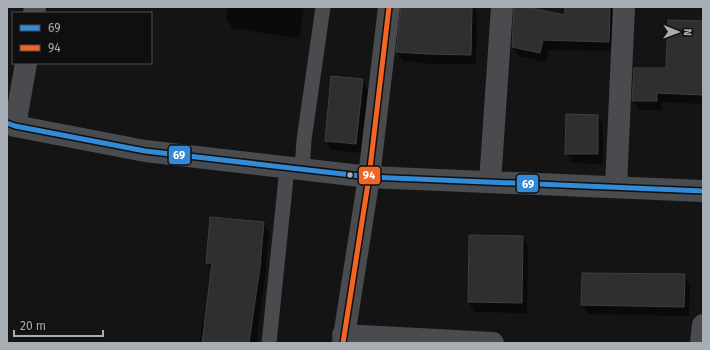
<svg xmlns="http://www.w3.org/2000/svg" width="710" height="350" font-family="'Fira Sans',sans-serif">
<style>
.shadow{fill:#0007}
.building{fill:#2f2f30;stroke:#3d3f41}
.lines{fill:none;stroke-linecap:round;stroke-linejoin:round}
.service{stroke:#494b4e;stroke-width:15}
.minor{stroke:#494b4e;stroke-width:22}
.bus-1-casing{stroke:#0f0f10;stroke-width:8}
.bus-2-casing{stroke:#0f0f10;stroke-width:8}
.bus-1{stroke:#338bd7;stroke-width:5}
.bus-2{stroke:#f26522;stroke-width:5}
.bus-dot{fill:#a7adb4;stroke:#0f0f10;stroke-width:1.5}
.line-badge{stroke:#0f0f10;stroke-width:1.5}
.badge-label{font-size:11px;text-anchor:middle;font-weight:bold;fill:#fff}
</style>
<rect width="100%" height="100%" fill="#141415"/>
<!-- shadow -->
<g class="shadow">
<polygon points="228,7 304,7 299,39 232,28 226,18"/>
<polygon points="402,7 474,7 477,13 476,64 433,64 403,61 397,52"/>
<polygon points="515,7 521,7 566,16 566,7 615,7 614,51 548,50 546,62 518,56 513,46"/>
<polygon points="703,22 703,104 662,102 662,110 639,110 633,100 667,69"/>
<polygon points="362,80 368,90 361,153 331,150 326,140"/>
<polygon points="598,116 603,125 603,164 572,163 566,153"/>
<polygon points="263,223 269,232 265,278 257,334 258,336 257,343 200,343 202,322 205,322 212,272 207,262"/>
<polygon points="470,236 523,237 528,246 527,313 474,312 469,302"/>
<polygon points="684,275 690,285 689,316 588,314 582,305"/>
</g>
<!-- building -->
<g class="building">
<polygon points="401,7 472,7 471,55 427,54 396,52"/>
<polygon points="514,7 526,7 565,15 565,7 610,7 609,42 543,40 540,53 512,47"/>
<polygon points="668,20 703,21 703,95 657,93 657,101 632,101 634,68 666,68"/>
<polygon points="331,76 363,79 356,144 325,141"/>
<polygon points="566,114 598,115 598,154 565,154"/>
<polygon points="210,217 264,222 260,267 249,343 202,343 212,263 206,263"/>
<polygon points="469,235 523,236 522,303 468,302"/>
<polygon points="582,273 685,274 684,307 581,305"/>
</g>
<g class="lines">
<!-- service -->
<g class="service">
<polyline points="302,170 304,140 323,7"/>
<polyline points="269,343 287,168"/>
</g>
<!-- minor -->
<g class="minor">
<polyline points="34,13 35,7"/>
<polyline points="7,123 15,126 145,151 369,177 703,191"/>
<polyline points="15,126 26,63"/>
<polyline points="490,182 502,7"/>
<polyline points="616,187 624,7"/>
<polyline points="343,335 493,343"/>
<polyline points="343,343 369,177 389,7"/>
<polyline points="701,343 703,325"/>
</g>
<!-- bus-1 casing -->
<g class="bus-1-casing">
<polyline id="bus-1" points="7,123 15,126 145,151 369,177 703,191"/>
</g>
<!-- bus-2 casing -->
<g class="bus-2-casing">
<polyline id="bus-2" points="343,343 369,177 389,7"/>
</g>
<!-- bus-1 -->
<use href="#bus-1" class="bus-1"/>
<!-- bus-2 -->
<use href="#bus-2" class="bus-2"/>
</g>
<!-- markers -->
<circle class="bus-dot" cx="350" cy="175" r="3.5"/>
<g class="line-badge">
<rect x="168" y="145" width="23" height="20" rx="4" fill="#338bd7"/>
<rect x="358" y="166" width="23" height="19" rx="4" fill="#f26522"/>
<rect x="516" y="174" width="23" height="19" rx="4" fill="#338bd7"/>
</g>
<g class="badge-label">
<text x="179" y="159">69</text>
<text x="369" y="179">94</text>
<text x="528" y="188">69</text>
</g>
<!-- border -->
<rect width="710" height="350" fill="none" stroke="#a7adb4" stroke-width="16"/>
<!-- legend -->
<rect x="12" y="12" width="140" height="52" fill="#0f0f10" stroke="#4c4e52"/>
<rect x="20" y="25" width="20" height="6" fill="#338bd7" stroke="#4c4e52"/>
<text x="48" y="32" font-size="12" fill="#a7adb4">69</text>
<rect x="20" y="45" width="20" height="6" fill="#f26522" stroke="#4c4e52"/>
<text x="48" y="52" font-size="12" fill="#a7adb4">94</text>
<!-- north arrow -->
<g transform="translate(678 32) rotate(91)" stroke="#0f0f10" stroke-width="3" paint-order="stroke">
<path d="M0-3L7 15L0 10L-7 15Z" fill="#a7adb4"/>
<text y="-6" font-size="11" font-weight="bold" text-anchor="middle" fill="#a7adb4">N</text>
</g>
<!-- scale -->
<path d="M14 330v6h89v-6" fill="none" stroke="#a7adb4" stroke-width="2"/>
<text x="20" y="330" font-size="12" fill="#a7adb4" stroke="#0f0f10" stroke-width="3" paint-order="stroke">20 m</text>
</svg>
